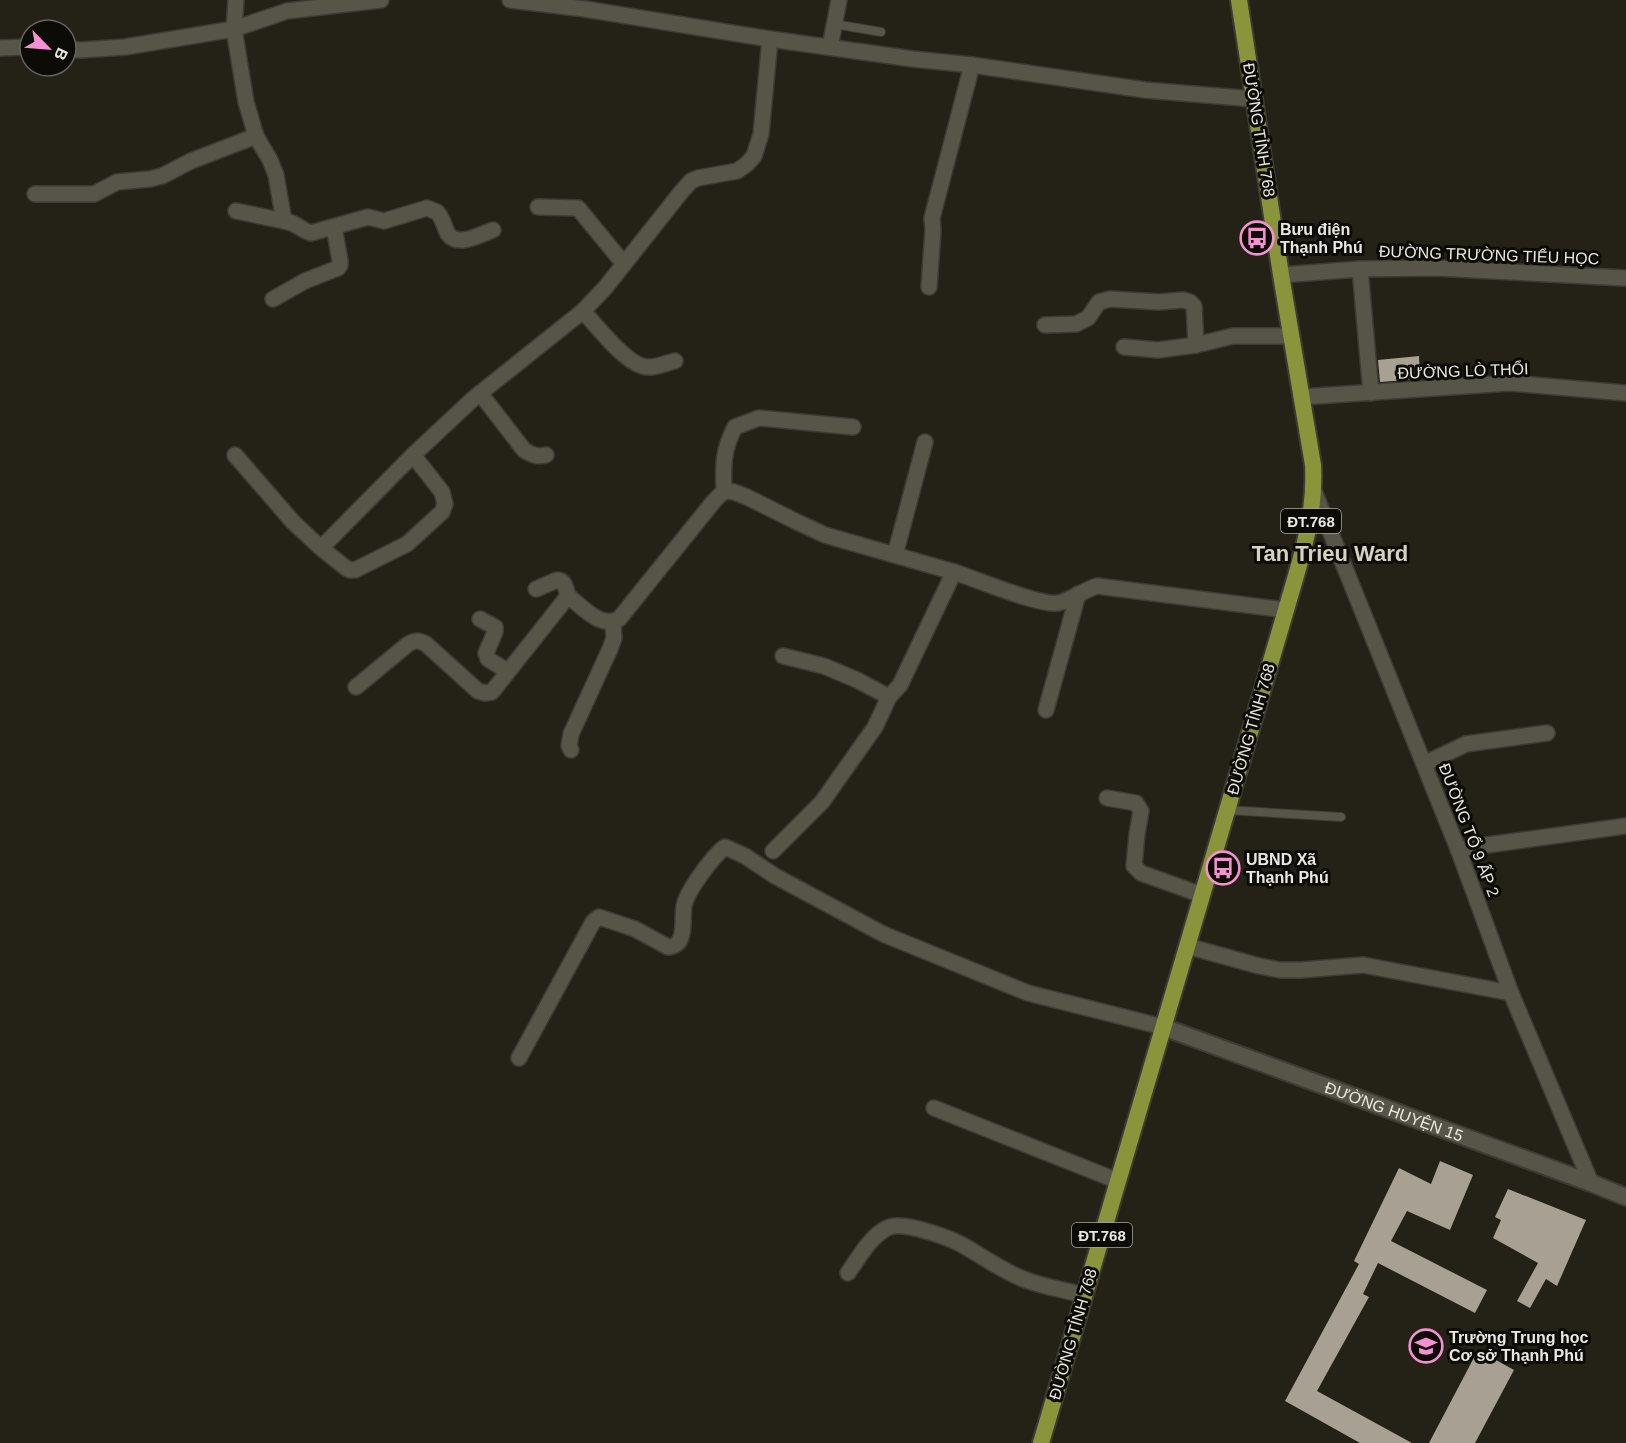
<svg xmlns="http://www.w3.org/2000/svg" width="1626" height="1443" font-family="Arial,sans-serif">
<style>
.building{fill:#a9a094}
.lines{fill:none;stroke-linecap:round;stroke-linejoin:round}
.service-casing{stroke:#3d3b34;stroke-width:10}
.minor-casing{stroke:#3d3b34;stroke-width:18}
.tertiary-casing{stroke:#3d3b34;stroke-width:20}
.primary-casing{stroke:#3d3b34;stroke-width:20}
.service{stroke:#575448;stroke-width:8}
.minor{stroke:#575448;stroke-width:15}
.tertiary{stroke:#575448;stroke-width:16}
.primary{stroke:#89943b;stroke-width:16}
.labels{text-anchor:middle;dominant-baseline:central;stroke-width:6;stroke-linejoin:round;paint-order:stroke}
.shield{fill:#0c0b06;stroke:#a7a59f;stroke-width:1.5}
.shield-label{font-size:15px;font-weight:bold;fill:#e9e7e0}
.street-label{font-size:16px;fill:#e9e7e0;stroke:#0c0b06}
.poi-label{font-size:16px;font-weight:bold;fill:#e9e7e0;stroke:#0c0b06;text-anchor:start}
.district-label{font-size:22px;font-weight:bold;fill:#d6d2c4;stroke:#0c0b06}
</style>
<rect width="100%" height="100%" fill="#242116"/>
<!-- building -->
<g class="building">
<polygon points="1419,356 1420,379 1380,382 1378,360"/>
<polygon points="1440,1161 1473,1175 1450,1230 1407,1211 1391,1241 1487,1290 1475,1313 1378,1263 1363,1294 1369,1297 1317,1391 1412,1443 1360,1443 1285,1401 1359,1264 1354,1261 1399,1168 1431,1184"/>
<polygon points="1508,1189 1586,1220 1557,1286 1546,1279 1530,1308 1517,1301 1538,1263 1493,1238 1501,1220 1495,1217"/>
<polygon points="1478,1350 1514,1370 1475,1443 1429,1443"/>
</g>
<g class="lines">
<!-- service casing -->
<g class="service-casing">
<g id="service">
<polyline points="834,24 881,32"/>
<polyline points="1227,810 1341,817"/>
</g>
</g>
<!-- minor casing -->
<g class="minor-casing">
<g id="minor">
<polyline points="236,0 234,29 246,102 256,136 270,160 276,175 284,221 236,211"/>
<polyline points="510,0 585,9 770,39 913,59 972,65 1145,90 1254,99"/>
<polyline points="830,47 839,0"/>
<polyline points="0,48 30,47"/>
<polyline points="66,49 81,50 125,47 234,29 287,11 381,0"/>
<polyline points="35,194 94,194 117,182 150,179 162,176 191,161 256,136"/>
<polyline points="538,207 578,208 624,264"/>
<path d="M284 221C299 223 299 230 311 233L368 217 384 221 427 208 437 212C443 218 444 227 448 234 458 248 481 234 493 230"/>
<polyline points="1360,269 1371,393"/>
<polyline points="1281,275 1360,269 1436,268 1624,278"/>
<polyline points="929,287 933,230 932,218 972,65"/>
<polyline points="273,299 305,281 338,268 340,265 340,261 334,227"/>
<path d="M583 311C597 326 627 366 647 367 655 368 666 363 675 361"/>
<polyline points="1045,325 1076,324 1088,318 1099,302 1110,299 1159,302 1183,300 1190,302 1194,306 1196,345 1233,336 1291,336"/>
<polyline points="1124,347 1158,350 1196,345"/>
<path d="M480 393 524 450C532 455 537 457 546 455"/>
<polyline points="1301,397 1510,383 1626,393"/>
<polyline points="235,455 293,522 321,548"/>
<polyline points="413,455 442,492 445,504 442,512 407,544 355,570 350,570 346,568 321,548 413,455 474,398 583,311 605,288 682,191 691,181 698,178 737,171 747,164 754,156 761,134 770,39"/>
<path d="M724 491C723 466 723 449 735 427L759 418 853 427"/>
<polyline points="1314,491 1458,849 1511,993 1591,1183"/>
<polyline points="895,555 925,442"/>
<path d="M536 589 557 580C565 580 566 589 568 596"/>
<polyline points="480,619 495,627 495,632 486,653 488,659 507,671"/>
<polyline points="783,656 824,666 857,680 889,697"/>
<path d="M356 687 407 645C414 640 418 640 426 644L478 691 485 693 492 692 568 596C582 606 600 629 619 619L714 501 724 491 734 492 747 497 795 521 825 535 954 572"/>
<polyline points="1046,710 1078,594"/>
<polyline points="571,750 569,746 571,734 610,649 614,638 613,622"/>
<polyline points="1424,764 1466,744 1547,733"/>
<polyline points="1107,798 1136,803 1141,811 1137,834 1134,866 1141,873 1202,895"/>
<polyline points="1458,849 1626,826"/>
<path d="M773 851 822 802 875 727 889 697 900 685 954 572C976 579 1039 606 1058 603 1072 600 1084 590 1097 586L1286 610"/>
<polyline points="1187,946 1259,966 1280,970 1301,970 1363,965 1511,993"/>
<path d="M519 1058 593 922 599 917 635 929 668 947C674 946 677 945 680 940 685 929 682 917 684 906 687 891 712 857 725 847L745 856 775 876 883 934 1028 993 1163 1027"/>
<polyline points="934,1108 1118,1181"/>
<path d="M848 1273C859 1257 870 1237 887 1228 902 1220 951 1238 966 1247 985 1258 1004 1272 1026 1280 1044 1287 1065 1290 1084 1295"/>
</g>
</g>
<!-- tertiary casing -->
<g class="tertiary-casing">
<g id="tertiary">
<path id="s1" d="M1163 1027 1591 1183 1626 1197"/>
</g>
</g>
<!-- primary casing -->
<g class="primary-casing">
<path id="primary" d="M1041 1443 1286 610C1300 561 1316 517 1313 465L1281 275 1239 0"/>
</g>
<!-- service -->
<use href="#service" class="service"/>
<!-- minor -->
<use href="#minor" class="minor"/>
<!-- tertiary -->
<use href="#tertiary" class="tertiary"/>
<!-- primary -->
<use href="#primary" class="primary"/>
</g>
<!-- icons -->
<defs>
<g id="bus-ring" transform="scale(1.725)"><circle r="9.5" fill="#0c0b06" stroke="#f491d3" stroke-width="1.5"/><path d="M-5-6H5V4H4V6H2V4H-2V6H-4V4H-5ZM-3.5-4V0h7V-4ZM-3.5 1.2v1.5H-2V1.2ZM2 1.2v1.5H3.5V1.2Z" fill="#f491d3"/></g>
<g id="school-ring" transform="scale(1.725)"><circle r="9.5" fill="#0c0b06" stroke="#f491d3" stroke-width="1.5"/><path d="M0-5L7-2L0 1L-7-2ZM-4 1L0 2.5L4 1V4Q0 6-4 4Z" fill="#f491d3"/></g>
</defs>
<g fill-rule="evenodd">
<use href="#bus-ring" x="1257" y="238"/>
<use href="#bus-ring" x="1223" y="868"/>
<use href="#school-ring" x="1426" y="1346"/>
</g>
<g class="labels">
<!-- shield labels -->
<g class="shield">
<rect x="1281" y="509" width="60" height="24" rx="4.5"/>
<rect x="1072" y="1223" width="60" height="24" rx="4.5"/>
</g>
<g class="shield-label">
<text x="1311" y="521">ĐT.768</text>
<text x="1102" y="1235">ĐT.768</text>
</g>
<!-- street labels -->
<g class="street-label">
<text transform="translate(1259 130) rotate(81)">ĐƯỜNG TỈNH 768</text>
<text transform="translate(1489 255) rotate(2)">ĐƯỜNG TRƯỜNG TIỂU HỌC</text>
<text transform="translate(1463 371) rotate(-2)">ĐƯỜNG LÒ THỔI</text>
<text transform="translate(1251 729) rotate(-74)">ĐƯỜNG TỈNH 768</text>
<text transform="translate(1469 830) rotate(69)">ĐƯỜNG TỔ 9 ẤP 2</text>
<text stroke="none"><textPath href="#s1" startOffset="246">ĐƯỜNG HUYỆN 15</textPath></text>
<text transform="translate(1073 1334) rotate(-74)">ĐƯỜNG TỈNH 768</text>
</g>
<!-- poi labels -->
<g class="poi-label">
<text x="1280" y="229">Bưu điện<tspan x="1280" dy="18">Thạnh Phú</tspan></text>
<text x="1246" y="859">UBND Xã<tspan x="1246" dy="18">Thạnh Phú</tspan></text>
<text x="1449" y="1337">Trường Trung học<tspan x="1449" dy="18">Cơ sở Thạnh Phú</tspan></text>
</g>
<!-- district labels -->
<g class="district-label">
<text x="1330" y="553">Tan Trieu Ward</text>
</g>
</g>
<!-- north arrow -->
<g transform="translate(48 48) rotate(115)"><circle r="28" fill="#0c0b06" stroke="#64635d" stroke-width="1.5"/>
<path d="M0-4.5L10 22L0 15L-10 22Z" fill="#f491d3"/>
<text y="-9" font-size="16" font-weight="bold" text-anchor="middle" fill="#e9e7e0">B</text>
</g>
</svg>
